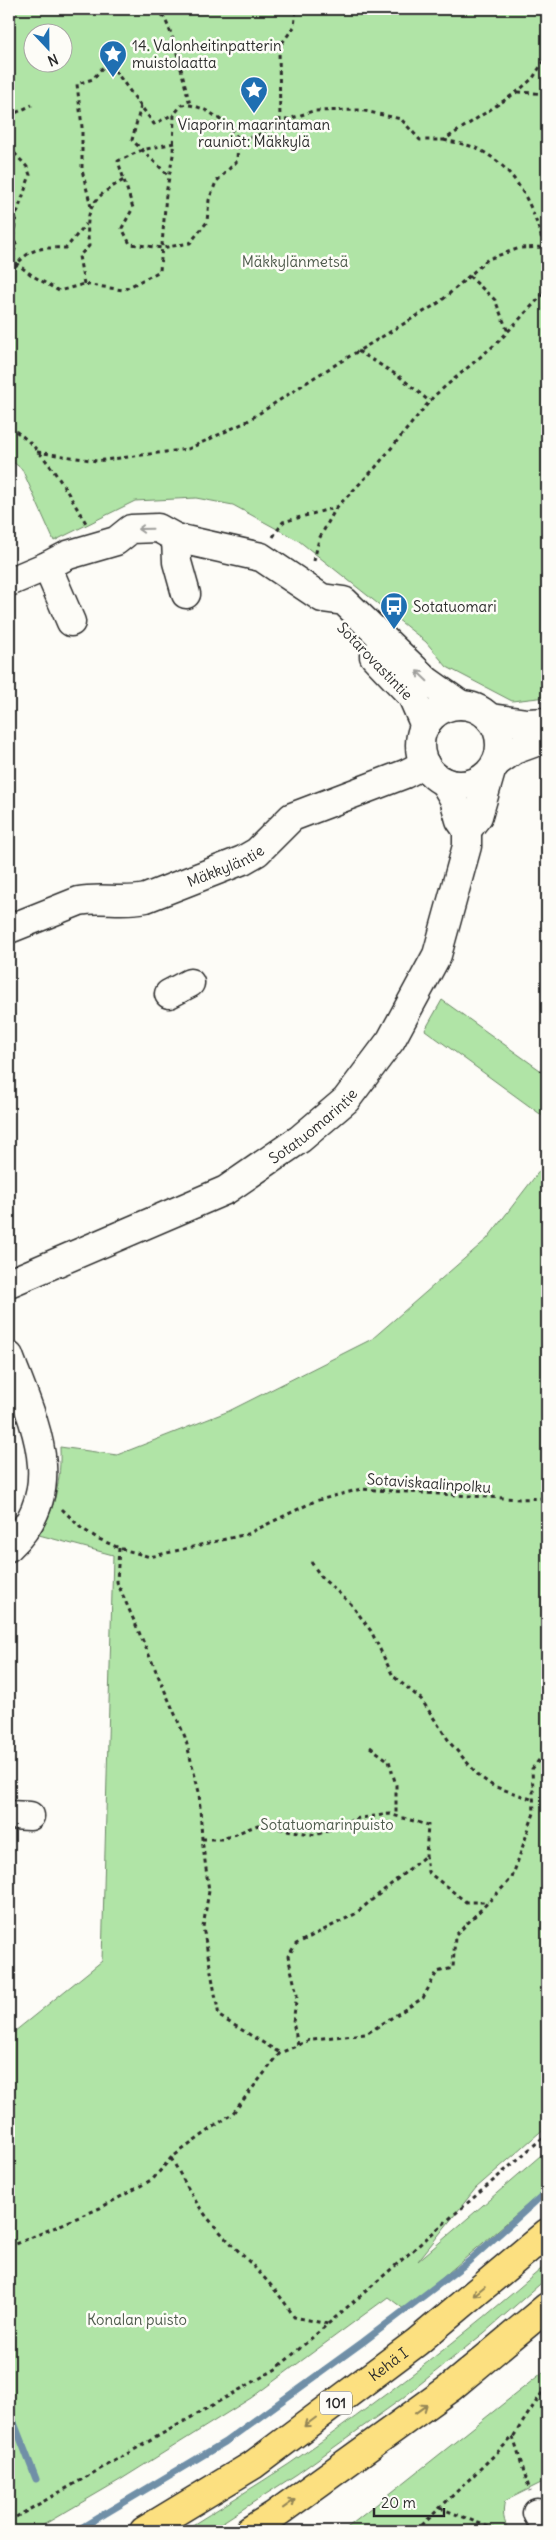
<svg xmlns="http://www.w3.org/2000/svg" width="556" height="2540" font-family="Delius,sans-serif">
<style>
.green{fill:#b0e4a6;stroke:#6e8868;fill-rule:evenodd}
.lines{fill:none;stroke-linecap:round;stroke-linejoin:round}
.stream{stroke:#6f8fa7;stroke-width:7}
.minor-casing{stroke:#2b2b2b;stroke-width:31}
.highway-casing{stroke:#2b2b2b;stroke-width:31}
.path{stroke:#2b2b2b;stroke-width:3;stroke-dasharray:4 4;stroke-linecap:butt}
.minor{stroke:#fdfcf7;stroke-width:28}
.highway{stroke:#fce080;stroke-width:28}
.oneway{stroke:#9e9e9b}
.oneway2{stroke:#948656}
.labels{text-anchor:middle;dominant-baseline:central;stroke-width:5;stroke-linejoin:round;paint-order:stroke}
.shield{fill:#fdfcf7;stroke:#6a6a68;stroke-width:1}
.shield-label{font-size:14px;font-weight:bold;fill:#2b2b2b}
.poi-label{font-size:15px;fill:#2b2b2b;stroke:#fdfcf7;text-anchor:start}
.park-label{font-size:15px;fill:#4c594a;stroke:#fdfcf7}
.street-label{font-size:15px;fill:#2b2b2b;stroke:#fdfcf7}
</style>
<rect width="100%" height="100%" fill="#fdfcf7"/>
<filter id="ink" filterUnits="userSpaceOnUse"><feTurbulence type="fractalNoise" baseFrequency=".02" numOctaves="2"/><feDisplacementMap in="SourceGraphic" scale="10" xChannelSelector="R" yChannelSelector="G"/><feConvolveMatrix kernelMatrix="1 2 1 2 8 2 1 2 1" color-interpolation-filters="sRGB"/></filter>
<g filter="url(#ink)">
<!-- green -->
<g class="green">
<path d="M9 9H547V697L512 701 447 667 426 642 299 541 233 505 196 498 135 501 54 541 22 469 9 459ZM62 32V62H32V32Z"/>
<polygon points="442,1000 547,1075 547,1119 425,1030"/>
<path d="M547 1161V2126L476 2188 418 2261 547 2150V2188L405 2310 388 2297 251 2398 120 2480 33 2531H9V2036L102 1961 113 1555 39 1535C56 1506 61 1480 60 1447L117 1455 229 1411 372 1339 487 1239Z"/>
<path d="M547 2264V2278L484 2333 400 2400 297 2474 209 2531H183C218 2509 254 2487 289 2464 379 2402 465 2335 547 2264Z"/>
<path d="M547 2369V2480L505 2501C502 2509 503 2524 510 2531H343Z"/>
</g>
<g class="lines">
<!-- stream -->
<g class="stream">
<polyline points="9,2410 36,2479"/>
<polyline points="76,2531 225,2442 363,2342 468,2262 547,2191"/>
</g>
<!-- minor casing -->
<g class="minor-casing">
<g id="minor">
<polyline points="176,538 177,562 186,594"/>
<polyline points="47,566 71,622"/>
<polyline points="9,582 47,566 68,555 116,541 131,529 158,528 176,538 261,557 322,598 344,601 427,681 461,705"/>
<polyline points="374,656 412,696 425,726"/>
<circle cx="460" cy="745" r="40"/>
<polyline points="491,718 527,723 547,722"/>
<polyline points="497,762 514,750 547,738"/>
<polyline points="467,830 478,816 491,771"/>
<path id="s1" d="M9 929 79 901C101 897 124 903 146 898L243 860 257 852 292 817 405 774 425 764"/>
<polyline points="169,994 190,983"/>
<path id="s2" d="M9 1283 226 1190 300 1139 346 1100 391 1040 437 955 467 846V830L460 820 454 799 444 782"/>
<path d="M9 1356C33 1421 70 1490 9 1547"/>
<polyline points="9,1815 30,1816"/>
<polyline points="537,2513 547,2531"/>
</g>
</g>
<!-- highway casing -->
<g class="highway-casing">
<g id="highway">
<path id="s3" d="M144 2531 253 2465 417 2342 547 2233"/>
<polyline points="249,2531 273,2516 450,2388 547,2307"/>
</g>
</g>
<!-- path -->
<g class="path">
<path d="M157 9C173 21 183 82 190 104"/>
<polyline points="518,92 547,94"/>
<polyline points="141,106 132,140 169,176"/>
<polyline points="9,116 32,105"/>
<polyline points="280,122 279,47 294,27 296,9"/>
<path d="M444 140C455 143 468 144 478 149 521 170 537 216 547 259"/>
<polyline points="174,143 142,150 118,161 133,208 122,228 130,244 162,248 190,243 207,222 209,200 216,182 237,161 238,138"/>
<polyline points="9,147 27,167 30,175 16,216 13,240"/>
<polyline points="91,207 82,170 82,127 77,84 93,79 108,61 154,124 174,114"/>
<polyline points="9,236 17,245 10,259"/>
<path d="M9 258 33 276 59 291 84 284 123 290 160 271 166 194 173 155 174 114 182 105C203 103 226 122 238 138L255 137 280 122 313 111 360 110 401 119 420 140H444L517 92 533 78 547 56"/>
<path d="M9 274C28 249 35 247 66 248L86 224"/>
<polyline points="469,276 495,300 508,332"/>
<path d="M84 284 79 256 89 246C84 209 92 197 124 180"/>
<polyline points="358,351 400,377 429,401"/>
<path d="M9 427C44 447 65 489 86 523"/>
<polyline points="37,452 97,461 188,449 246,422 315,377 440,302 488,259 520,248 547,247"/>
<polyline points="273,537 283,522 337,507 375,468 434,396 498,342 547,290"/>
<polyline points="314,561 319,539 336,508"/>
<polyline points="62,1509 81,1528 99,1539 119,1548 150,1557 247,1534 315,1501 361,1489 519,1499 547,1498"/>
<polyline points="119,1548 117,1582 185,1737 199,1792 202,1839 209,1891 203,1927 219,2016 280,2053"/>
<polyline points="311,1562 322,1578 351,1604 371,1631 393,1676 421,1699 451,1744 479,1776 493,1786 534,1800"/>
<polyline points="370,1747 389,1761 396,1785 396,1816"/>
<polyline points="202,1839 223,1839 258,1825 316,1835 354,1819 389,1814 428,1825 426,1856 428,1872 466,1902 488,1902"/>
<polyline points="298,2045 293,2022 297,1995 288,1956 296,1944 355,1914 425,1856"/>
<path d="M171 2158C184 2180 195 2204 212 2223 240 2255 272 2280 294 2317L328 2324"/>
<polyline points="9,2247 100,2208 153,2179 171,2158 233,2113 280,2053 312,2039 366,2034 423,1998 437,1972 453,1968 455,1936 512,1878 534,1813 532,1769 547,1750"/>
<polyline points="513,2437 530,2491"/>
<polyline points="440,2508 499,2531"/>
<polyline points="9,2521 276,2369 547,2134"/>
<polyline points="416,2531 513,2437 547,2385"/>
</g>
<!-- minor -->
<use href="#minor" class="minor"/>
<!-- highway -->
<use href="#highway" class="highway"/>
</g>
<!-- one-way arrows -->
<defs><path id="oneway-shaft" d="M-6 0H5M1.5-3L5.5 0L1.5 3" fill="none" stroke-width="1.6" stroke-linecap="round" stroke-linejoin="round" transform="scale(1.25)"/></defs>
<g class="oneway">
<use href="#oneway-shaft" transform="translate(145 529) rotate(179)"/>
<use href="#oneway-shaft" transform="translate(422 676) rotate(-136)"/>
</g>
<g class="oneway2">
<use href="#oneway-shaft" transform="translate(479 2291) rotate(140)"/>
<use href="#oneway-shaft" transform="translate(421 2409) rotate(-36)"/>
<use href="#oneway-shaft" transform="translate(310 2422) rotate(143)"/>
<use href="#oneway-shaft" transform="translate(289 2504) rotate(-36)"/>
</g>
</g>
<!-- icons -->
<defs>
<g id="sight-pin" transform="scale(1.4375)"><path d="M0 17L-7.5 6A9.5 9.5 0 1 1 7.5 6Z" fill="#1f6fb2" stroke="#fdfcf7"/><path d="M0-6L1.8-2.2L6-1.7L2.9 1.2L3.7 5.4L0 3.3L-3.7 5.4L-2.9 1.2L-6-1.7L-1.8-2.2Z" fill="#fff"/></g>
<g id="bus-pin" transform="scale(1.4375)"><path d="M0 17L-7.5 6A9.5 9.5 0 1 1 7.5 6Z" fill="#1f6fb2" stroke="#fdfcf7"/><path d="M-5-6H5V4H4V6H2V4H-2V6H-4V4H-5ZM-3.5-4V0h7V-4ZM-3.5 1.2v1.5H-2V1.2ZM2 1.2v1.5H3.5V1.2Z" fill="#fff"/></g>
</defs>
<g fill-rule="evenodd">
<use href="#sight-pin" x="113" y="54"/>
<use href="#sight-pin" x="254" y="90"/>
<use href="#bus-pin" x="394" y="606"/>
</g>
<g class="labels">
<!-- shield labels -->
<rect class="shield" x="320" y="2391.5" width="32" height="23" rx="4"/>
<g class="shield-label">
<text x="336" y="2403">101</text>
</g>
<!-- poi labels -->
<g class="poi-label">
<text x="132" y="45">14. Valonheitinpatterin<tspan x="132" dy="17">muistolaatta</tspan></text>
<text x="254" y="124" text-anchor="middle">Viaporin maarintaman<tspan x="254" dy="17">rauniot: Mäkkylä</tspan></text>
<text x="413" y="606">Sotatuomari</text>
</g>
<!-- park labels -->
<g class="park-label">
<text x="295" y="261">Mäkkylänmetsä</text>
<text x="327" y="1824">Sotatuomarinpuisto</text>
<text x="137" y="2319">Konalan puisto</text>
</g>
<!-- street labels -->
<g class="street-label">
<text transform="translate(375 661) rotate(46)">Sotarovastintie</text>
<text stroke="none"><textPath href="#s1" startOffset="228">Mäkkyläntie</textPath></text>
<text stroke="none"><textPath href="#s2" startOffset="344">Sotatuomarintie</textPath></text>
<text transform="translate(429 1483) rotate(4)">Sotaviskaalinpolku</text>
<text stroke="none"><textPath href="#s3" startOffset="296">Kehä I</textPath></text>
</g>
</g>
<!-- margin -->
<rect width="556" height="2540" fill="none" stroke="#fdfcf7" stroke-width="30"/>
<rect x="15" y="15" width="526" height="2510" fill="none" stroke="#2b2b2b" stroke-width="2" filter="url(#ink)"/>
<!-- north arrow -->
<g transform="translate(48 48) rotate(158)"><circle r="24" fill="#fdfcf7" stroke="#a9a8a5"/>
<path d="M0-4L9 19L0 12L-9 19Z" fill="#1f6fb2"/>
<text y="-8" font-size="14" font-weight="bold" text-anchor="middle" fill="#2b2b2b">N</text>
</g>
<!-- scale -->
<path d="M374 2508v8h70v-8" fill="none" stroke="#2b2b2b" stroke-width="2.5"/>
<text x="381" y="2508" font-size="15" fill="#2b2b2b" stroke="#fdfcf7" stroke-width="4" paint-order="stroke">20 m</text>
</svg>
